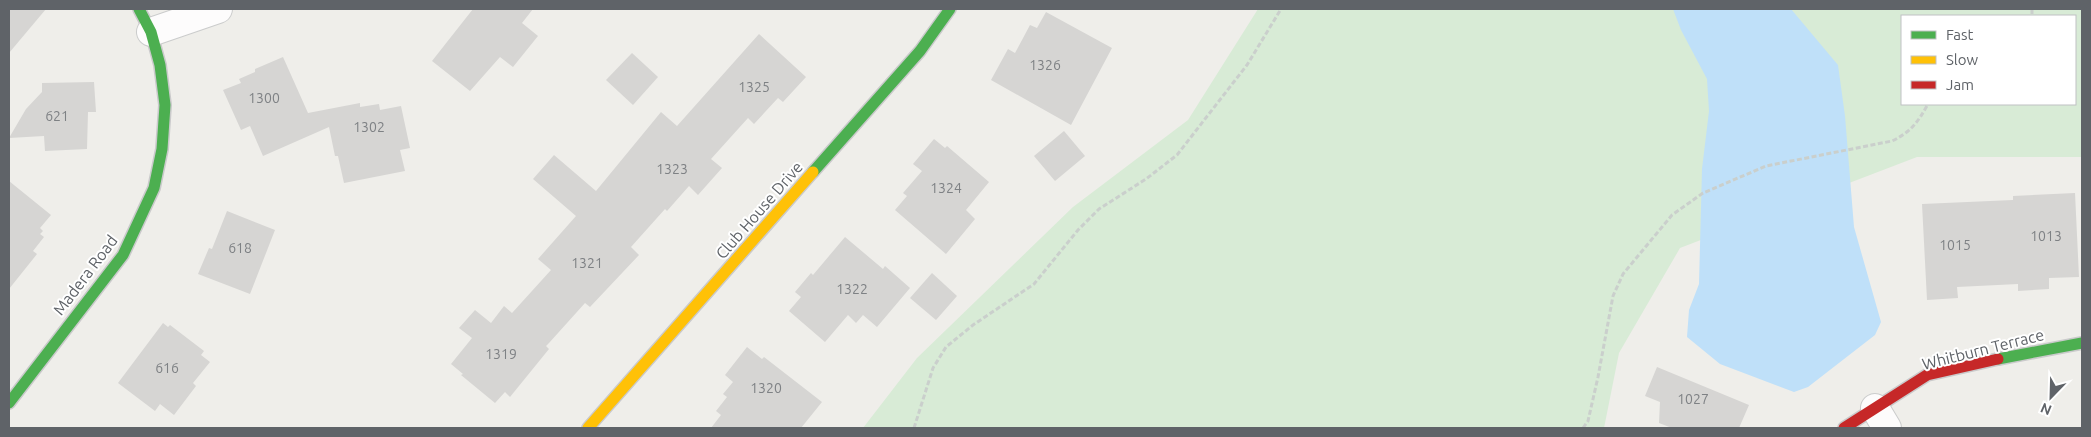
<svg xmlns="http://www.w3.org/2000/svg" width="2091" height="437" font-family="Ubuntu,sans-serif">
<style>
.green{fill:#d8ebd6;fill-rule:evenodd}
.water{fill:#bfe0f9}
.building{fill:#d6d5d3}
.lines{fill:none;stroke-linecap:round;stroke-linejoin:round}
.street-casing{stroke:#cbcccc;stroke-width:30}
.fast-casing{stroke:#cacacb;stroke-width:14}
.slow-casing{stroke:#cacacb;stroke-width:14}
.jam-casing{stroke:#cacacb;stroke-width:14}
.path{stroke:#cacfcc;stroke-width:3;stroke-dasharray:5 2.5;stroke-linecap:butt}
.street{stroke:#fdfcfc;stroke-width:28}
.fast{stroke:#4caf50;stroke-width:11}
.slow{stroke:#ffc107;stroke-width:11}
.jam{stroke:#c62828;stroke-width:11}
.labels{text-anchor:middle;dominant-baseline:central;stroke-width:4;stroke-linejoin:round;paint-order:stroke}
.number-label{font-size:14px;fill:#7e8184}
.street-label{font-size:16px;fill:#5f6368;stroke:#fff}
</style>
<rect width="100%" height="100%" fill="#efeeea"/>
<!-- green -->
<path class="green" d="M1258 9H2082V157H1917L1680 248 1619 353 1604 428H863L917 358 1073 207 1188 120ZM1902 16H2075V104H1902Z"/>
<!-- water -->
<polygon class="water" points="1673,9 1791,9 1838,65 1845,116 1854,227 1881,322 1875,335 1808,387 1794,392 1720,364 1687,337 1689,310 1699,284 1702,169 1709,111 1707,79 1681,30"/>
<!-- building -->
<g class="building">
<polygon points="9,9 46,9 9,53"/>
<polygon points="473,9 533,9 522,23 538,36 513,67 500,57 470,91 432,61"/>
<polygon points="1046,12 1112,48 1071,125 991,80 1008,49 1015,53 1030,25 1037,28"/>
<polygon points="759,34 806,77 783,102 778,98 754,124 748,118 711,159 722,168 698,195 689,186 667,211 665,209 631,247 639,255 590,307 585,303 549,343 546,346 549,349 510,397 505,392 495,403 461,375 463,374 451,364 472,338 459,328 475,310 491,323 504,306 512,313 551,270 538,259 576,216 533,179 554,155 596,191 661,112 677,126"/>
<polygon points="632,53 658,77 633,105 606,80"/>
<polygon points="283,57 308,113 360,103 360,107 379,104 380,110 401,106 410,148 400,150 405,171 344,183 338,156 335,156 329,127 263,156 250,126 241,130 223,90 241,83 239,79 255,72 255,69"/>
<polygon points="94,82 96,112 88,112 87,149 45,151 44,136 9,138 26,109 42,92 42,83"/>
<polygon points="1064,131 1085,156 1055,181 1034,156"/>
<polygon points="934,139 945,148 947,146 989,182 966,210 975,219 946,254 895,210 907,196 903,193 922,171 913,164"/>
<polygon points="9,181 51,215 40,228 43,231 40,234 44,237 33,251 37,254 9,289"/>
<polygon points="2075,193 2079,277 2049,278 2049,289 2018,291 2018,284 1957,287 1958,298 1927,300 1922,204 2013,200 2013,196"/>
<polygon points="227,211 275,230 250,294 198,274 209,248 212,249"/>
<polygon points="845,237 883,269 885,266 910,288 877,327 863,315 856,323 848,315 825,342 789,311 801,297 795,292 811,273 813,275"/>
<polygon points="932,273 957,296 936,320 910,298"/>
<polygon points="163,323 168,327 170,325 204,351 201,355 210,362 193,383 196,386 174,415 160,404 155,411 118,383"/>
<polygon points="747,347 762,359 764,357 822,402 801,428 711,428 721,415 716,411 727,397 723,394 733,382 725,375"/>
<polygon points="1657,367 1749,405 1739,428 1672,428 1659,423 1660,402 1645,396"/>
</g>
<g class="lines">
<!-- street casing -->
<g class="street-casing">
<g id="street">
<polyline points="151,32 218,9"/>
<polyline points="1875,408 1887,428"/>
</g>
</g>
<!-- fast casing -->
<g class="fast-casing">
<g id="fast">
<polyline points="813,172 920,51 950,9"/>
<polyline points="1998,359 2082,343"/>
<polyline points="9,403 123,255 154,188 162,149 165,105 160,65 151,32 139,9"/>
</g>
</g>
<!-- slow casing -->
<g class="slow-casing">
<polyline id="slow" points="588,428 813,172"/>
</g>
<!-- jam casing -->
<g class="jam-casing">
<polyline id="jam" points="1844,428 1927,375 1998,359"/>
</g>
<!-- path -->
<g class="path">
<polyline points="2032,9 2032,16"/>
<polyline points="914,428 933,368 946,347 973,325 1034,284 1078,230 1099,209 1146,179 1177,155 1247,65 1281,9"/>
<path d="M1583 428 1588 421 1598 377 1613 296 1623 274 1672 215 1703 193 1766 166 1892 141C1911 132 1918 122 1928 104"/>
</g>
<!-- street -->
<use href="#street" class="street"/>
<!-- fast -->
<use href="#fast" class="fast"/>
<!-- slow -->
<use href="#slow" class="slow"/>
<!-- jam -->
<use href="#jam" class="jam"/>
</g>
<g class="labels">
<!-- number labels -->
<g class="number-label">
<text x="1045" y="65">1326</text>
<text x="754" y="87">1325</text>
<text x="264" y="98">1300</text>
<text x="57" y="116">621</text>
<text x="369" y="127">1302</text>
<text x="672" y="169">1323</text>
<text x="946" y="188">1324</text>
<text x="2046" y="236">1013</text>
<text x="1955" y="245">1015</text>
<text x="240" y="248">618</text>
<text x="587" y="263">1321</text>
<text x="852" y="289">1322</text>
<text x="501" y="354">1319</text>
<text x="167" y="368">616</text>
<text x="766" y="388">1320</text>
<text x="1693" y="399">1027</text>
</g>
<!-- street labels -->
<g class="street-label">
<text transform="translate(759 210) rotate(-49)">Club House Drive</text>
<text transform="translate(85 275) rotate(-53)">Madera Road</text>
<text transform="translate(1983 349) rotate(-14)">Whitburn Terrace</text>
</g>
</g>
<!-- border -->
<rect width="2091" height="437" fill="none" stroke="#5f6368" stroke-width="20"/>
<!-- legend -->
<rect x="1901" y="15" width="175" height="90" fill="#ffffff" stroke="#bfc1c3"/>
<rect x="1911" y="31" width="25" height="8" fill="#4caf50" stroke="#bfc1c3"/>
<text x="1946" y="40" font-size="15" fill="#5f6368">Fast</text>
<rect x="1911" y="56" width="25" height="8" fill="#ffc107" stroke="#bfc1c3"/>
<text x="1946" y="65" font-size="15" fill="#5f6368">Slow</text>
<rect x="1911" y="81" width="25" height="8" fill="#c62828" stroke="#bfc1c3"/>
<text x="1946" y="90" font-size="15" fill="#5f6368">Jam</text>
<!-- north arrow -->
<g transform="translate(2051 397) rotate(203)" stroke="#ffffff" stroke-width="4" paint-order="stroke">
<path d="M0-4L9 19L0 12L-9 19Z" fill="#5f6368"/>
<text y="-8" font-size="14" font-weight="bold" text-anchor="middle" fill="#5f6368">N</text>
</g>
</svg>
